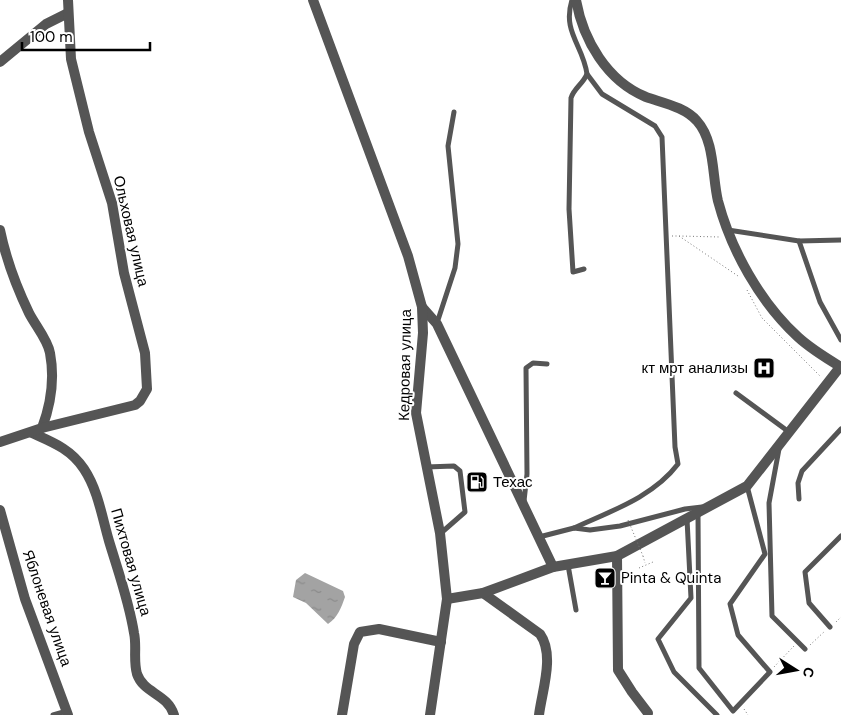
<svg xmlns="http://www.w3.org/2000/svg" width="841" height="715" font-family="'DM Sans',sans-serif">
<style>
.water{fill:url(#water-ripples)}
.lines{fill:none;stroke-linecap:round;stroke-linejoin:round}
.path{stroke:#777;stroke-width:1;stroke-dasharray:1 2.5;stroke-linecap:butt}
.service{stroke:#555;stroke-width:5}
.minor{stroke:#555;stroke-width:10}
.tertiary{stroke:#555;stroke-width:10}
.path-bridge{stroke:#777;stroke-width:1;stroke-dasharray:1 2.5;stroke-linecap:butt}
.labels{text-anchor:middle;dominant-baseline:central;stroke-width:4;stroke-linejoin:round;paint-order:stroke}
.street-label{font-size:15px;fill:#000;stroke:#fff}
.poi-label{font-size:15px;fill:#000;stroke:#fff;text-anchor:start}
</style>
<defs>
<pattern id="water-ripples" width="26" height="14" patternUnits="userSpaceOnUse" patternTransform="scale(1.25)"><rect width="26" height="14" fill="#a3a3a3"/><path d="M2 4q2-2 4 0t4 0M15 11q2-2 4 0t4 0" fill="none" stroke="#8b8b8b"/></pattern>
</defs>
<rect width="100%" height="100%" fill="#fff"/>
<!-- water -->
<path class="water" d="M305 573 343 591 345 597C341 608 338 617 328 624L306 603 293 597 296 580Z"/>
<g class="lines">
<!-- path -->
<g class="path">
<polyline points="672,236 679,236 738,276"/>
<polyline points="679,236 720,237"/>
<polyline points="747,290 762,318 820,376"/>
<polyline points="643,556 645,563"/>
<polyline points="639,568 653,562"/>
<polyline points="836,622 841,617"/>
<polyline points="810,645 825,631"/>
<polyline points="774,667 794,646"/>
<polyline points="744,709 748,715"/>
</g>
<!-- service -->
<g class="service">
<path d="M572 0C562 32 583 45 587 74 583 84 574 88 571 98L569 209 573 272 584 269"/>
<polyline points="728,230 799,241 841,240"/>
<polyline points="799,241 820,302 841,340"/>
<polyline points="437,323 455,268 458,244 448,146 454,112"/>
<polyline points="736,393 789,432"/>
<polyline points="779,449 769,503 772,616 805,649"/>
<polyline points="426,467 454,466 460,471 465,512 441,533"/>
<polyline points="799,499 798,483 802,471 841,429"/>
<polyline points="524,501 527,474 526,368 533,363 547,364"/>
<polyline points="698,513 699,668 733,711 770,672 738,635 730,604 765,554 747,486"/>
<polyline points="687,519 691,598 658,639 674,672 717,715"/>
<path d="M574 528C611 511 653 497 678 464L675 447 662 137 655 126 602 94 587 74"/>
<polyline points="539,537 574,528 590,530 620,526 685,509 702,507"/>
<polyline points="568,565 576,610"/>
<polyline points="830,627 809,603 805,572 841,536"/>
<polyline points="53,715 67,711"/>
</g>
<!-- minor -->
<g class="minor">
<polyline points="0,62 46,24 68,13"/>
<path d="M0 230C6 259 16 286 29 313 35 325 48 340 50 353 55 380 51 404 42 428"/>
<polyline points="422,307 437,324 553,567"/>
<path d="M32 433C52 442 71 449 84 469 98 490 102 517 109 541 118 571 129 601 134 633 137 646 133 660 137 674 144 694 167 693 174 715"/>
<polyline points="0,442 42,428 135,405 140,401 147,389 145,353 124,273 112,203 89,132 71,59 68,0"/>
<polyline points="0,510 25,599 68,715"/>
<polyline points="617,556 618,670 632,692 648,713"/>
<path d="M483 593 540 634C555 655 542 691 539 715"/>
<polyline points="447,599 483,593 553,567 617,556 747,486 840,367"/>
<polyline points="342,715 354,644 360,632 379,629 441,642"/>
</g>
<!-- tertiary -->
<g class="tertiary">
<polyline points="313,0 408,256 422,307 423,333 416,413 440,533 447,599 430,715"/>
<path d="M576 0C583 40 607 81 646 97 663 103 685 107 697 121 715 141 712 176 718 201 731 250 760 302 798 337 811 349 826 358 841 367"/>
</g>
<!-- path-bridge -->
<polyline class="path-bridge" points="628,520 643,556"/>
</g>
<!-- icons -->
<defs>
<g id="hospital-square" transform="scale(1.125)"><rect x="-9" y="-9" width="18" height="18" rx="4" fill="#000" stroke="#fff"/><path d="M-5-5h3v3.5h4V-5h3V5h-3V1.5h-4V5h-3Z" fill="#fff"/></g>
<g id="fuel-square" transform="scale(1.125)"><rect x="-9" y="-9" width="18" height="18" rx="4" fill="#000" stroke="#fff"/><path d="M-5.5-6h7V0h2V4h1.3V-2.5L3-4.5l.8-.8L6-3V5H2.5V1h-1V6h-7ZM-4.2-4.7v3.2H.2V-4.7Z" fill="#fff"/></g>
<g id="bar-square" transform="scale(1.125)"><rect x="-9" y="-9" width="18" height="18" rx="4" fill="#000" stroke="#fff"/><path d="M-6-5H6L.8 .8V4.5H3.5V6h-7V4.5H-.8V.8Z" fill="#fff"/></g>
</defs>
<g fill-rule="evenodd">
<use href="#hospital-square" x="764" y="368"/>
<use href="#fuel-square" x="477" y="482"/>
<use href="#bar-square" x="605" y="578"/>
</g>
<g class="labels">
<!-- street labels -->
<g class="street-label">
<text transform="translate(131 231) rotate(77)">Ольховая улица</text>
<text transform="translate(405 365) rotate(-89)">Кедровая улица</text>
<text transform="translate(131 562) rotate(74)">Пихтовая улица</text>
<text transform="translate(47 608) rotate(71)">Яблоневая улица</text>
</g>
<!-- poi labels -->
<g class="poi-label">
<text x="748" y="368" text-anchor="end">кт мрт анализы</text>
<text x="493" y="482">Техас</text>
<text x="621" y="578">Pinta &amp; Quinta</text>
</g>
</g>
<!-- north arrow -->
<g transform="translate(796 670) rotate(101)" stroke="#ffffff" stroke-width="4" paint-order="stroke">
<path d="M0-4L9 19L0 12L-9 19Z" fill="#000000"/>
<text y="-8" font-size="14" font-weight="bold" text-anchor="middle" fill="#000000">С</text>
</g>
<!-- scale -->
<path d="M22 42v8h128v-8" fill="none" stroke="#000000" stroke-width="2.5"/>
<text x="30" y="42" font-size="15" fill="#000000" stroke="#ffffff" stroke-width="4" paint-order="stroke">100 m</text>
</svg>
